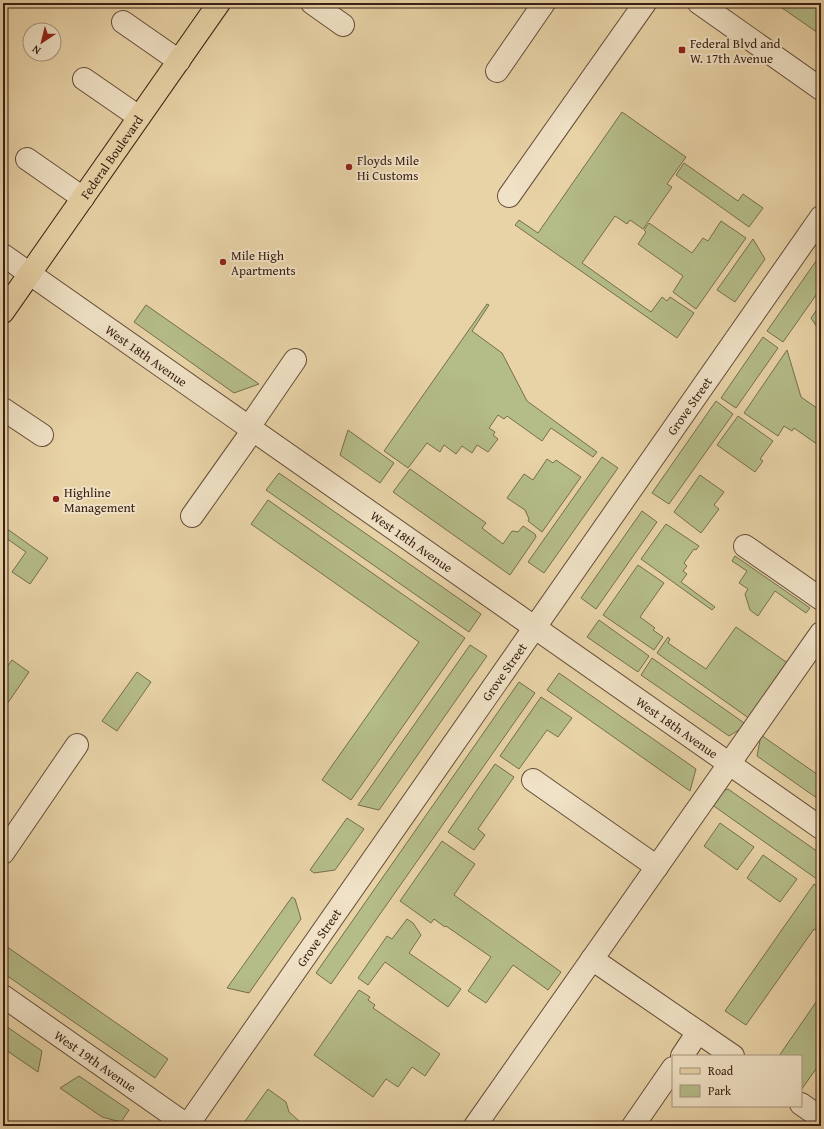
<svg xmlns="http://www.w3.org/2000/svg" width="824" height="1129" font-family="'Gentium Book Plus',serif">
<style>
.green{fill:#b4bc88;stroke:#776e4e}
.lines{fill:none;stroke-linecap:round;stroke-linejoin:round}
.minor-casing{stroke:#664d3a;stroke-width:24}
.major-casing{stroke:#3a2015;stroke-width:24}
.minor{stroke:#f0e2c6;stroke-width:22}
.major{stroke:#e8d3a7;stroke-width:22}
.poi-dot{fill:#8f2418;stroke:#f0e2c6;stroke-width:1.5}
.labels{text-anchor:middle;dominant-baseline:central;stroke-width:4;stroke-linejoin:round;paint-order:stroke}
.poi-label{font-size:13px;fill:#3a2015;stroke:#f0e2c6;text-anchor:start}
.street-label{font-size:13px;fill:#3a2015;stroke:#f0e2c6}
</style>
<rect width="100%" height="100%" fill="#e8d3a7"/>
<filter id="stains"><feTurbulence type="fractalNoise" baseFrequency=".005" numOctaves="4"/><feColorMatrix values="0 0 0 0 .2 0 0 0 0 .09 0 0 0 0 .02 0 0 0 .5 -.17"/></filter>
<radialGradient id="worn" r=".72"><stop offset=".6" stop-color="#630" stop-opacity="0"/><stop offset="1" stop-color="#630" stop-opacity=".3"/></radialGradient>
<!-- green -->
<g class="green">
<polygon points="775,3 821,3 821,35"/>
<polygon points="622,112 686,157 667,184 672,187 643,229 630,220 627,224 615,216 582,263 651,312 662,297 667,301 670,297 694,313 677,338 515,225 519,220 538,233"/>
<polygon points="684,163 738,201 743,194 763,208 749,227 676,175"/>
<polygon points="721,221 746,238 696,309 673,292 683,276 638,244 646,232 644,230 649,223 692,253 703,238 708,241"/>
<polygon points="753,239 765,259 735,302 717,290"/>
<polygon points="821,254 821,288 783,342 767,331"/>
<polygon points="487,304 489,305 472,331 502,353 527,401 597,452 593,457 551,428 542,441 507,416 504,419 498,415 489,428 495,432 493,435 498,439 488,452 477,445 472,453 462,446 456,454 444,445 440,452 427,443 408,468 384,451"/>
<polygon points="821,304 821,333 811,318"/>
<polygon points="146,305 259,384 234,393 134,322"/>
<polygon points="763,337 778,348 736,408 721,398"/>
<polygon points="787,350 801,397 821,411 821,447 794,428 792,431 784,426 778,436 744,413"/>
<polygon points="716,401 733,414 669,504 652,493"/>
<polygon points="738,416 773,441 760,459 763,461 755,472 717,445"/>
<polygon points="348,430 394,463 380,483 340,455"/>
<polygon points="602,457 618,468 544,573 528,562"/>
<polygon points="547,459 553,463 556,460 581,477 542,532 528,521 529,519 525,510 507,498 524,474 533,480"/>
<polygon points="410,469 486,523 482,528 503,544 512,531 518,532 523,526 535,534 536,537 510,575 393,492"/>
<polygon points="279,473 481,614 469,632 266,490"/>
<polygon points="700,475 724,492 714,505 719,509 701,533 674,512"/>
<polygon points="268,500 465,638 351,800 322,780 419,642 251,524"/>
<polygon points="642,511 657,522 596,609 581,598"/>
<polygon points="666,524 699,546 696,550 694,549 684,563 687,566 683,571 687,574 681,582 715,607 712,610 641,559"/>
<polygon points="3,526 48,558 30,584 12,572 26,552 3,536"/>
<polygon points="735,556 810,608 806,613 775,591 758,616 750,610 745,594 748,589 739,583 747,571 732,561"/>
<polygon points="638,565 664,583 640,617 655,628 653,630 663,637 654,650 603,615"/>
<polygon points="599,620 649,656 638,672 587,637"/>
<polygon points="736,627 789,664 750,719 657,653 668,637 670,639 668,643 706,669"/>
<polygon points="470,645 487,656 379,810 358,805"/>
<polygon points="652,658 747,725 729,736 641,675"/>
<polygon points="12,660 29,672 3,710 3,672"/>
<polygon points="137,672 151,682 117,731 102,721"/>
<polygon points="559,673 696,769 690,791 547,690"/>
<polygon points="519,682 535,693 331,984 316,973"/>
<polygon points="541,697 572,718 558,737 547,730 519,769 500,756"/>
<polygon points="761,735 821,777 821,801 757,756"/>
<polygon points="495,764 514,777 478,829 485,835 474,850 448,832"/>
<polygon points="728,789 821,854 821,882 711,804 720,792"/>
<polygon points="347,818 364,829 335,870 314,873 310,870"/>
<polygon points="720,823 754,847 737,870 704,846"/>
<polygon points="442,841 475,864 454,895 561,972 548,990 513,965 486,1003 468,991 491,957 446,926 445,927 434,919 431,923 400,901"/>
<polygon points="763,855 797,879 780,902 747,878"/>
<polygon points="814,884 821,889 821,934 814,929 746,1025 725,1011"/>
<polygon points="292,897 295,899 301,919 249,993 227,988"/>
<polygon points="407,919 413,923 421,935 409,953 461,989 448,1007 385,962 368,985 358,978 387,936 392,939"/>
<polygon points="3,944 168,1059 155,1078 3,973"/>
<polygon points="359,990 370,997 368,1000 375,1005 373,1008 440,1054 425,1076 412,1067 398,1087 386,1079 373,1097 314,1055"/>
<polygon points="821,995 821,1062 801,1090 801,1056 779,1056"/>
<polygon points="3,1024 42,1051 38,1072 3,1048"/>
<polygon points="79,1076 129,1110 121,1122 102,1117 60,1088"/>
<polygon points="268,1089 286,1102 289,1112 305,1126 244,1126 243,1124"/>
</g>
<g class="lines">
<!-- minor casing -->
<g class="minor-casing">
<g id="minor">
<polyline points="312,3 343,25"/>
<polyline points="699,3 821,89"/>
<polyline points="123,22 179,61"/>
<polyline points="497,71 544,3"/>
<polyline points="84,79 139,117"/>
<polyline points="27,159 83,198"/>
<polyline points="509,196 645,3"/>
<path id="s1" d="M3 255 821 828"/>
<polyline points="3,409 42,435"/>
<polyline points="249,427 295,360"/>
<polyline points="192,516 253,430"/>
<polyline points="745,546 821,599"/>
<polyline points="533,780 657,867"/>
<polyline points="3,853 77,745"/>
<polyline points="592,959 733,1056"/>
<path id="s2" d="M3 996 188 1126"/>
<polyline points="682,1056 698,1032"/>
<polyline points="801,1104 821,1118"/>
<path id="s3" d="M187 1126 821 217"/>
<polyline points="475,1126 821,633"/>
<polyline points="633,1126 673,1068"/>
</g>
</g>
<!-- major casing -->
<g class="major-casing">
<g id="major">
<path id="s4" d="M3 312 219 3"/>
</g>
</g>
<!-- minor -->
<use href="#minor" class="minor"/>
<!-- major -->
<use href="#major" class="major"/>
</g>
<!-- markers -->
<g class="poi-dot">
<rect x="678" y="46" width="8" height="8" rx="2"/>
<circle cx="349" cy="167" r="4"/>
<circle cx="223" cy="262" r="4"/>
<circle cx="56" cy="499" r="4"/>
</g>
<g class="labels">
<!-- poi labels -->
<g class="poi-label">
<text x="690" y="43">Federal Blvd and<tspan x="690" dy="15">W. 17th Avenue</tspan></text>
<text x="357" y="160">Floyds Mile<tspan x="357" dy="15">Hi Customs</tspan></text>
<text x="231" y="255">Mile High<tspan x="231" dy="15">Apartments</tspan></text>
<text x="64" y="492">Highline<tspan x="64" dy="15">Management</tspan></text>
</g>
<!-- street labels -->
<g class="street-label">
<text stroke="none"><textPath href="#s4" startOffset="189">Federal Boulevard</textPath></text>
<text stroke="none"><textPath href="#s1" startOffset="175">West 18th Avenue</textPath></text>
<text stroke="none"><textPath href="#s3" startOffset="878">Grove Street</textPath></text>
<text stroke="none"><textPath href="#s1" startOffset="499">West 18th Avenue</textPath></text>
<text stroke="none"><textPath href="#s3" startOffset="554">Grove Street</textPath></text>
<text stroke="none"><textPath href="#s1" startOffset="823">West 18th Avenue</textPath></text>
<text stroke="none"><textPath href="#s3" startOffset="230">Grove Street</textPath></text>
<text stroke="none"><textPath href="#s2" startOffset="113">West 19th Avenue</textPath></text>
</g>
</g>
<!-- margin -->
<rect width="824" height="1129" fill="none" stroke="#e8d3a7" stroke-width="16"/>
<rect x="4" y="4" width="816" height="1121" fill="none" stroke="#3a2015" stroke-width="2"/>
<rect x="8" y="8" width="808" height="1113" fill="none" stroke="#3a2015"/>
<!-- legend -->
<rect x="672" y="1055" width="130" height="52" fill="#f0e2c6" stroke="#a7947f"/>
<rect x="680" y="1068" width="20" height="6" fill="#e8d3a7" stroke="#a7947f"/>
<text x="708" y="1075" font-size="12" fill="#3a2015">Road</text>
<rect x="680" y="1085" width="20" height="12" fill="#b4bc88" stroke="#a7947f"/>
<text x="708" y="1095" font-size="12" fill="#3a2015">Park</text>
<!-- north arrow -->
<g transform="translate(42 42) rotate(215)"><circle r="19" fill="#f0e2c6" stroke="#a7947f"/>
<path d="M0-3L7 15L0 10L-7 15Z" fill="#8f2418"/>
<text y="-6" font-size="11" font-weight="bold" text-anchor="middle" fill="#3a2015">N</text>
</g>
<rect width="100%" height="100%" filter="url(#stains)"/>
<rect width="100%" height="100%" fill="url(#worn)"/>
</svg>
